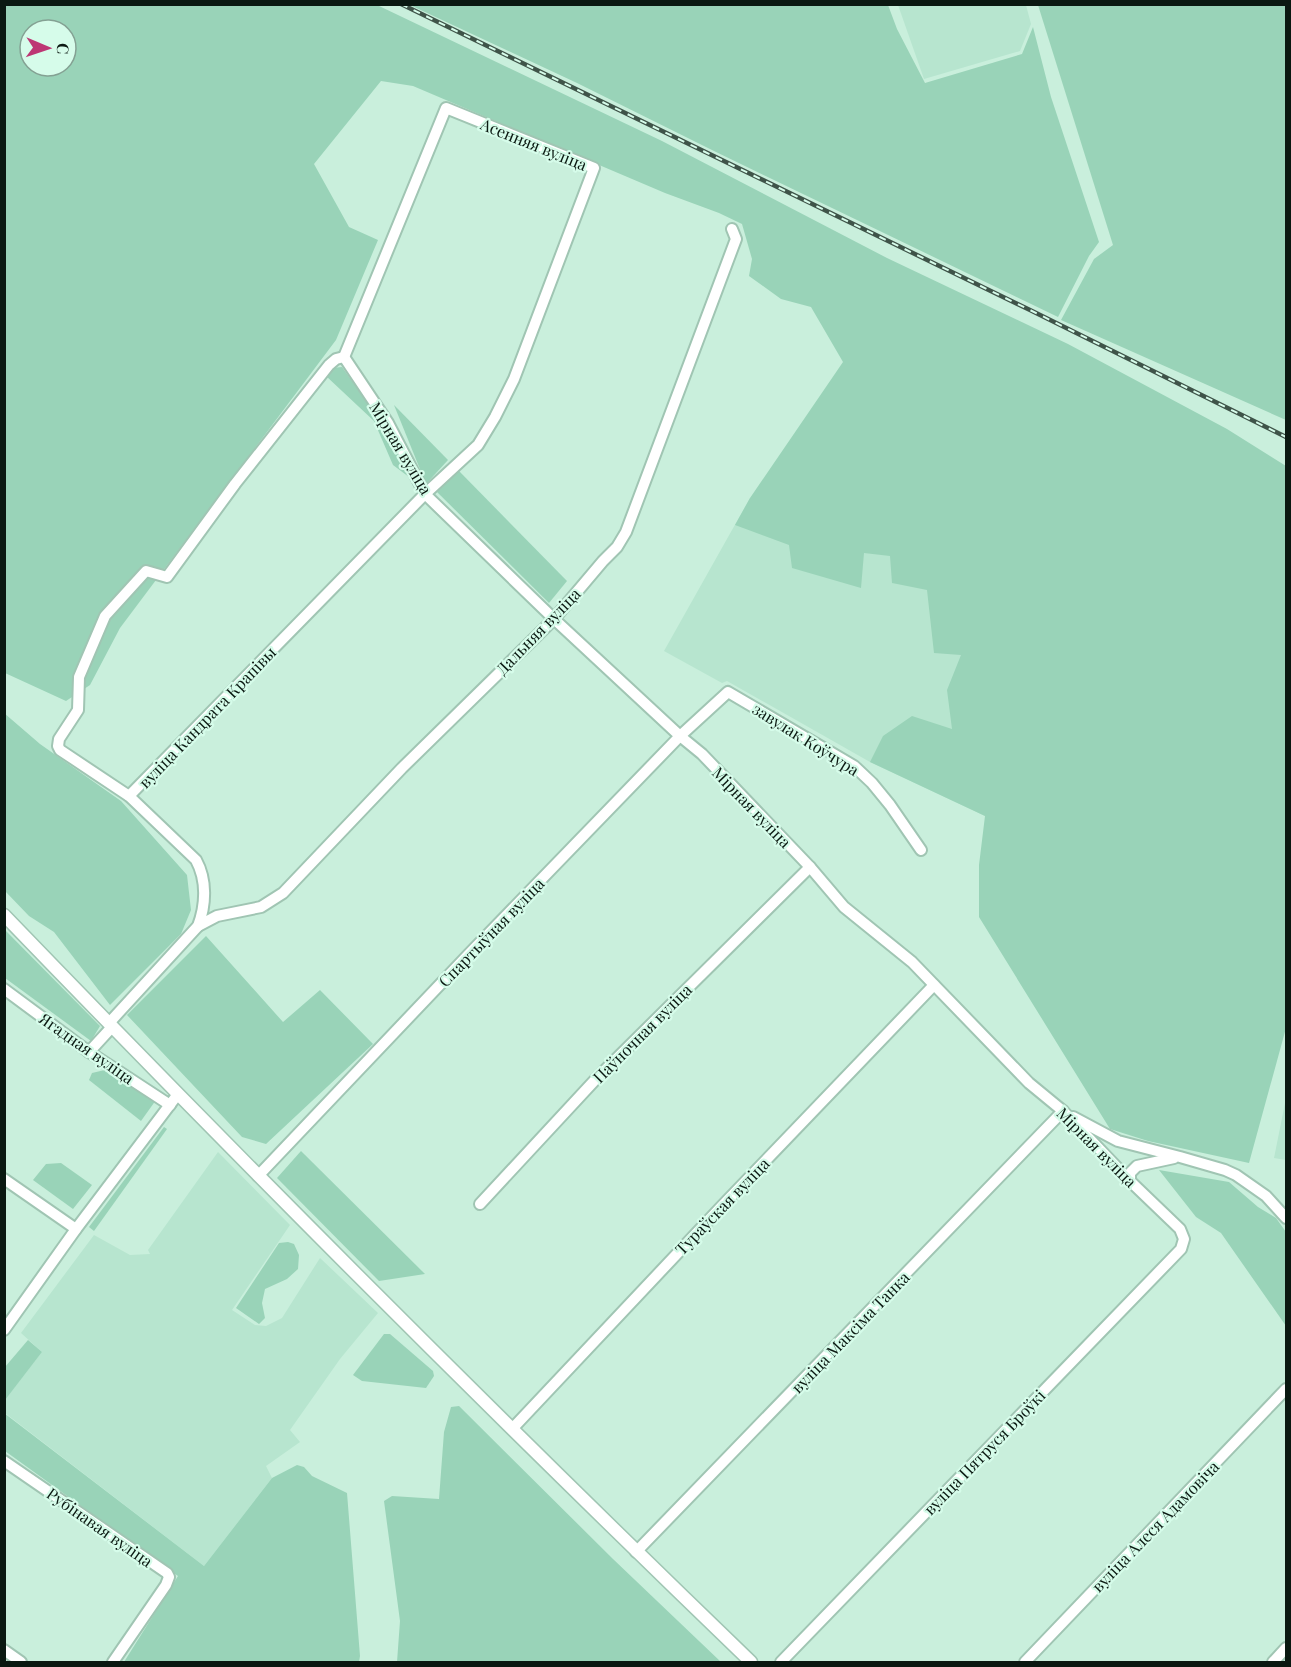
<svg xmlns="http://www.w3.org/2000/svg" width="1291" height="1667" font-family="'Playfair Display',serif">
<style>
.built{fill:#b7e5cf}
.green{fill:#99d3b8;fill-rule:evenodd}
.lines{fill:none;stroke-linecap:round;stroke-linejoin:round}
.minor-casing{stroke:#a0c5b3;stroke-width:14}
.major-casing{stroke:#a0c5b3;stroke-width:15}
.minor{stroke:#fff;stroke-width:10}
.major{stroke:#fff;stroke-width:12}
.rail-casing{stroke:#3f5449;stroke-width:4.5}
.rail{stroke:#d6fcea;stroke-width:2;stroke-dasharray:7;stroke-linecap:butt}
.labels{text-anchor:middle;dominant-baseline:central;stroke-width:4.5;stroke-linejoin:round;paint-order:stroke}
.street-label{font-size:16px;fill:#0a1811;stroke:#d6fcea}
</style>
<rect width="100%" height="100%" fill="#c9efdc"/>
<!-- built -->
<g class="built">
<polygon points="898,5 1026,5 1031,24 1020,51 924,79"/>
<polygon points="1052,391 985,816 870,762 727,681 722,683 664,651 750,498"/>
<polygon points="1286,1098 1286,1160 1274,1158"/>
<polygon points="218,1152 290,1225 232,1310 255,1325 266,1326 282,1318 320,1258 378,1313 340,1359 290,1430 300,1442 266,1466 272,1478 204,1566 5,1413 4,1400 42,1352 21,1333 94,1235 130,1255 150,1254 148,1250"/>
</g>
<!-- green -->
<g class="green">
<path d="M5 5H377L662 141 887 258 1068 344 1227 429 1286 466V1028L1249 1163 1148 1141 1110 1129 979 917V865L985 816 870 762 883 736 912 716 952 729 947 690 961 655 934 653 927 590 892 583 890 556 864 553 861 588 792 568 789 545 735 525 750 498 843 362 811 307 781 299 749 276 752 259 742 224 719 213 665 193 413 86 381 81 314 164 349 227 378 240 336 340 120 628 90 685 66 701 5 673ZM30 30H66V66H30Z"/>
<polygon points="410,5 888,5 897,29 925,83 1022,54 1033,27 1051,97 1099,242 1089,256 1058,317 714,151 577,83"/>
<polygon points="1038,5 1286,5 1286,420 1061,320 1094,259 1113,245"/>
<polygon points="342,367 388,431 413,480 393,465 374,421 326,376 332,368"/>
<polygon points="394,405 448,460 426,484"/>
<polygon points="459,471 567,581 549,603 437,492"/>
<polygon points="4,713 40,744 121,801 187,875 191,910 181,934 110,1005 54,932 29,916 5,891"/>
<polygon points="5,930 100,1026 91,1041 5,978"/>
<polygon points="206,936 283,1022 320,990 373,1044 266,1144 242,1137 127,1015"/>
<polygon points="109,1069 156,1100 141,1121 89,1080 92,1073"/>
<polygon points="164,1127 167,1129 94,1231 89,1227"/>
<polygon points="301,1151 425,1274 379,1281 277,1178"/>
<polygon points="61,1163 92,1185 73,1209 33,1180 46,1164"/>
<polygon points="1159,1170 1229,1182 1258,1207 1276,1218 1286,1232 1286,1326 1221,1233 1196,1217"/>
<polygon points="288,1242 294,1244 299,1255 298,1269 287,1279 265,1289 262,1303 265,1318 259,1324 236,1308 279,1243"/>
<polygon points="384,1334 390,1334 433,1371 434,1376 426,1388 362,1381 353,1375"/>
<polygon points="28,1340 42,1352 5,1400 5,1367"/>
<polygon points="459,1406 613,1559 721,1662 397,1662 400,1621 384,1501 392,1496 439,1499 444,1432 451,1407"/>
<polygon points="4,1413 204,1566 272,1478 297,1465 304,1467 312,1476 347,1493 360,1656 359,1662 124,1662 178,1576 5,1451"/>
</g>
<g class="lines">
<!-- minor casing -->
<g class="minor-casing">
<g id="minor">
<polyline points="344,357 388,423 425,494 554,619 680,736 702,754 810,867 844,907 912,962 1029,1083 1063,1111 1130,1181 1180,1229 1184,1239 1181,1249 781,1662"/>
<polyline points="129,796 425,494 478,445 495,417 514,379 594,168 446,108 344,357"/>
<polyline points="198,926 217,916 261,907 283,893 402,768 554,619 603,561 617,547 626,532 736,239 732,229"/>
<polyline points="4,989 89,1052 170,1105"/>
<path d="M109 1023 198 926C206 905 207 880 196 860L129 796 60 750 58 746 59 739 78 710 79 677 105 616 146 571 167 577 235 484 329 365 336 359 344 357"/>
<polyline points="89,1052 112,1027"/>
<polyline points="1073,1117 1118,1141 1180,1157 1225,1170 1236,1175 1266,1196 1286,1218"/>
<polyline points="258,1176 469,954 680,736 728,692 854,766 872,783 890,805 921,850"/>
<polyline points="4,1179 76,1229"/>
<polyline points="1130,1181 1130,1173 1137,1166 1174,1158"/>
<polyline points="480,1204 595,1080 810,867"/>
<polyline points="4,1330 76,1229 178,1094"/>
<polyline points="512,1429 723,1205 934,985"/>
<polyline points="4,1461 167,1573 169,1577 166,1585 113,1662"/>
<polyline points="636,1552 1063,1111"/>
<polyline points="4,1650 21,1662"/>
<polyline points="1025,1662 1286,1389"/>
<polyline points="1273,1662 1286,1648"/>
</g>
</g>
<!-- major casing -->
<g class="major-casing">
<path id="major" d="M4 915C249 1169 498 1418 751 1662"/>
</g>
<!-- minor -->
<use href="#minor" class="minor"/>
<!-- major -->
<use href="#major" class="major"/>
<!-- rail casing -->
<g class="rail-casing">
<polyline id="rail" points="401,4 1030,310 1286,437"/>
</g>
<!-- rail -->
<use href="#rail" class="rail"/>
</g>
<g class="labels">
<!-- street labels -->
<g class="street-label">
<text transform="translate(534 144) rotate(22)">Асенняя вуліца</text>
<text transform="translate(401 448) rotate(59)">Мірная вуліца</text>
<text transform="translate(538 631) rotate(-46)">Дальняя вуліца</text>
<text transform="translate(207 717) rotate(-46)">вуліца Кандрата Крапівы</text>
<text transform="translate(806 739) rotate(32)">завулак Коўчура</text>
<text transform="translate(752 807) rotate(46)">Мірная вуліца</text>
<text transform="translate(491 932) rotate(-46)">Спартыўная вуліца</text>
<text transform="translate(642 1033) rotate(-45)">Паўночная вуліца</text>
<text transform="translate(87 1048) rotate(35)">Ягадная вуліца</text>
<text transform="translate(1097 1147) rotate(45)">Мірная вуліца</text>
<text transform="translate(722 1206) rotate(-46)">Тураўская вуліца</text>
<text transform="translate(850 1332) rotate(-46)">вуліца Максіма Танка</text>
<text transform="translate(984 1452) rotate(-46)">вуліца Пятруся Броўкі</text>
<text transform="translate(1155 1526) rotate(-46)">вуліца Алеся Адамовіча</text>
<text transform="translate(100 1527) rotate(35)">Рубінавая вуліца</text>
</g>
</g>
<!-- border -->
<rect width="1291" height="1667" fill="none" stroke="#0a1811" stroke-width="12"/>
<!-- north arrow -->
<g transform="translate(48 48) rotate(92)"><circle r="28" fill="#d6fcea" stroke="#84a193" stroke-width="1.5"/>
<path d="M0-4.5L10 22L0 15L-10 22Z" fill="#bd3674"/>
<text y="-9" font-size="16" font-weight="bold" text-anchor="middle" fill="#0a1811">С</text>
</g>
</svg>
